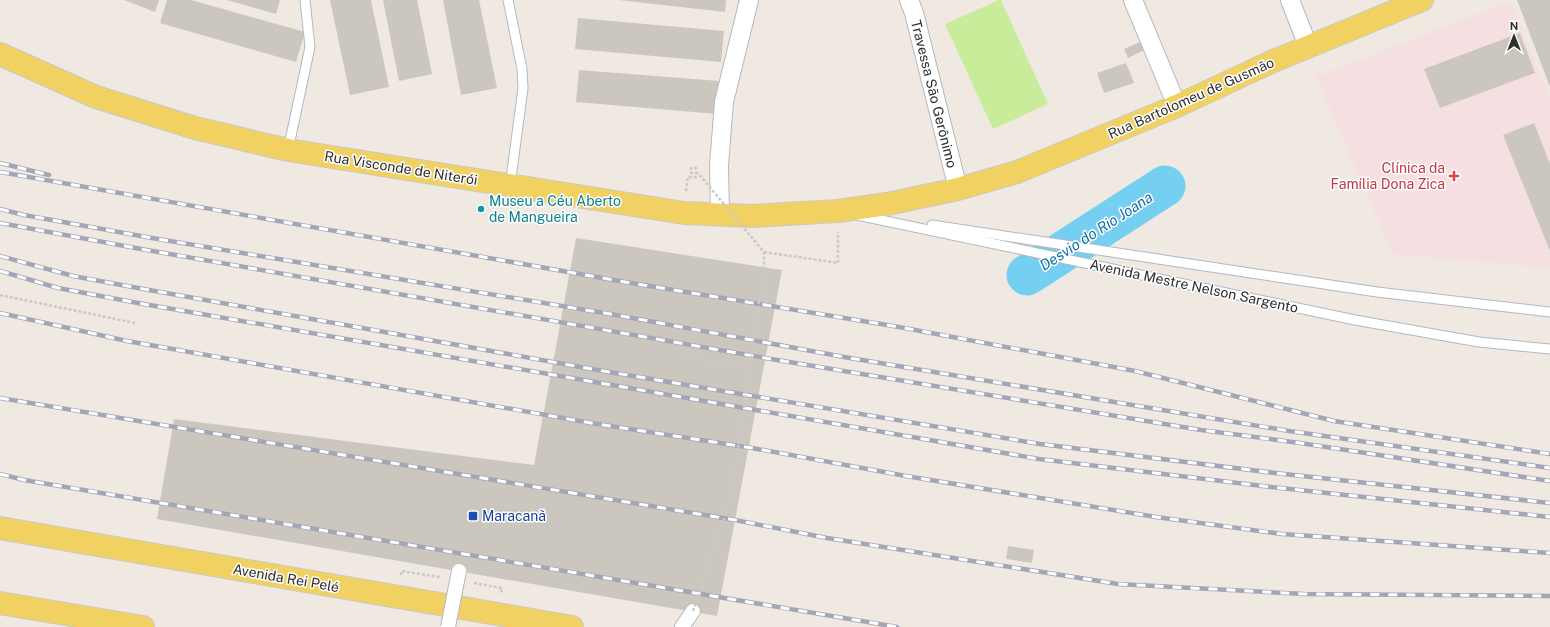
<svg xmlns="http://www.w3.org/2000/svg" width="1550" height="627" font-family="'Public Sans',sans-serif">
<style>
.medical{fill:#f5dfe0}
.pitch{fill:#c9ec9a}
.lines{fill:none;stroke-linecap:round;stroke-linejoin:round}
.river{stroke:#75cff0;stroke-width:41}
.building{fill:#cbc7bf}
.service-casing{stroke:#b4b7c1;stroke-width:11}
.pedestrian-casing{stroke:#b4b7c1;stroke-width:16}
.minor-casing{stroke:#b4b7c1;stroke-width:20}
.primary-casing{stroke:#c9c9c9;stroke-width:24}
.path{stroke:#c9c9c9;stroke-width:2.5;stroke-dasharray:3 2;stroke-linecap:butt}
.service{stroke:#fff;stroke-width:9}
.pedestrian{stroke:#fff;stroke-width:14}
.minor{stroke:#fff;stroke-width:18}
.primary{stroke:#f2d163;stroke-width:22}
.rail-casing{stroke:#a3a6b8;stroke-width:4.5}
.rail{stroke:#fff;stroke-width:3;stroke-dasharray:9;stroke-linecap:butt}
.pedestrian-bridge-casing{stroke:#b4b7c1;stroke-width:16;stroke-linecap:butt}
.path-bridge{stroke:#c9c9c9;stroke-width:2.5;stroke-dasharray:3 2;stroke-linecap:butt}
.pedestrian-bridge{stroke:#fff;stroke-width:14}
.health-dot{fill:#e0444e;stroke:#fff;stroke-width:1.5}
.culture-dot{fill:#0f9aa8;stroke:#fff;stroke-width:1.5}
.transit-dot{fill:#1a4fb4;stroke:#fff;stroke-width:1.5}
.labels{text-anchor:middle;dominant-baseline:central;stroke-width:3;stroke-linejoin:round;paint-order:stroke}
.street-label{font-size:14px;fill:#2e2e2e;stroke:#fff}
.health-label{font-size:14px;fill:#be3a42;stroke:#fff;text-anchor:end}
.culture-label{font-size:14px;fill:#0d838f;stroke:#fff;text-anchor:start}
.transit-label{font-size:14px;fill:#164399;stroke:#fff;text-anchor:start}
.water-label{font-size:15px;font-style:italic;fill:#0d6fa3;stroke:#fff}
</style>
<rect width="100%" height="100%" fill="#efe9e1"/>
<!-- medical -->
<polygon class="medical" points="1511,1 1550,98 1550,268 1393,254 1316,77"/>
<!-- pitch -->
<polygon class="pitch" points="999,0 1001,0 1048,104 993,129 945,24"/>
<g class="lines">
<!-- river -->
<polyline class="river" points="1027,275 1165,186"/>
</g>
<!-- building -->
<g class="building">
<polygon points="124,0 159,0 155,12"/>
<polygon points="167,0 191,0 305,32 296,62 160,23"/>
<polygon points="227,0 280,0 276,14"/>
<polygon points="330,0 371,0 389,87 350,95"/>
<polygon points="383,0 417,0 432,74 399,81"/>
<polygon points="443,0 479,0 497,88 461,95"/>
<polygon points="619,0 726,0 725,12"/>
<polygon points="1517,0 1550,0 1550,87"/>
<polygon points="578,18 724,31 721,62 575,49"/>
<polygon points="1520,33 1535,73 1440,108 1424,69"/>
<polygon points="1153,36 1157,44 1128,58 1124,49"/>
<polygon points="1126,63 1134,83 1104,93 1097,73"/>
<polygon points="579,70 719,81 717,114 576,102"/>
<polygon points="1534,123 1550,164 1550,251 1503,135"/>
<polygon points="576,238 782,270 717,616 157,519 174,419 534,465"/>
<polygon points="1008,546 1034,550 1032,563 1006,559"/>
</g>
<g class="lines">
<!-- service casing -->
<g class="service-casing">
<g id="service">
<polyline points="508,0 522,69 523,88 510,186"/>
<polyline points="288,150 310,47 305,0"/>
<polyline points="857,215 1355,320 1479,342 1550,349"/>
<polyline points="932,225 1377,292 1550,312"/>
</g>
</g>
<!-- pedestrian casing -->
<g class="pedestrian-casing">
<polyline id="pedestrian" points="682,627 693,611"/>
</g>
<!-- minor casing -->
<g class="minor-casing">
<g id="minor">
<polyline points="909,0 914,13 958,189"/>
<polyline points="1133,0 1177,106"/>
<polyline points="1290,0 1308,46"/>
<polyline points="720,216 719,165 724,102 749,0"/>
</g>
</g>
<!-- primary casing -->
<g class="primary-casing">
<g id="primary">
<polyline points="0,54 96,97 195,128 288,150 684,213 751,216 838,211 887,204 958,189 1017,172 1177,106 1271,62 1422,0"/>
<polyline points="0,528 572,627"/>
<polyline points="0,603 143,627"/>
</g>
</g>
<!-- path -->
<g class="path">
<polyline points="698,173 691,173 691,168 699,168"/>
<polyline points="686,191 688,177 699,177"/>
<polyline points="764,252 838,263 838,232"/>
<polyline points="0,295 135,323"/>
<polyline points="684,357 749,368"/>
<polyline points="401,575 401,571 440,577"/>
<polyline points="474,583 502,588 501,593"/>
</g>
<!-- service -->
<use href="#service" class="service"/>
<!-- pedestrian -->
<use href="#pedestrian" class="pedestrian"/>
<!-- minor -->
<use href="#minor" class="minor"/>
<!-- primary -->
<use href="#primary" class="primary"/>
<!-- rail casing -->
<g class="rail-casing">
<g id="rail">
<polyline points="0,163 49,175"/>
<polyline points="0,172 625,282 899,327 1135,371 1334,421 1550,454"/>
<polyline points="0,209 24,215 152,238 616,315 844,357 1289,431 1550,468"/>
<polyline points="0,223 141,249 771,359 1201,430 1300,443 1550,481"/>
<polyline points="0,256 73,276 138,288 603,371 1040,444 1275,473 1550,503"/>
<polyline points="0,271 58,288 138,303 1039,459 1271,487 1550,517"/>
<polyline points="0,313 127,341 591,423 752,448 906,476 1156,517 1282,534 1550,553"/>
<polyline points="0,398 735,520 827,538 1118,584 1304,594 1550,596"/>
<polyline points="0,474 24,480 897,627"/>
</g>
</g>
<!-- rail -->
<use href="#rail" class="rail"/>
<!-- pedestrian-bridge casing -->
<g class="pedestrian-bridge-casing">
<polyline id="pedestrian-bridge" points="448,627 459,571"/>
</g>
<!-- path-bridge -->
<polyline class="path-bridge" points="693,611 731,498 764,266 764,252 698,173"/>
<!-- pedestrian-bridge -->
<use href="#pedestrian-bridge" class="pedestrian-bridge"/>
</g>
<!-- markers -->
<path class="health-dot" d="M1452 170h4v4h4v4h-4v4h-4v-4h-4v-4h4z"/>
<circle class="culture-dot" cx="481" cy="209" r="4"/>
<rect class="transit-dot" x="468" y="511" width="10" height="10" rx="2"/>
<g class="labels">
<!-- street labels -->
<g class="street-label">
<text transform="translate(934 94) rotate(76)">Travessa São Gerônimo</text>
<text transform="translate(1191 98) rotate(-24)">Rua Bartolomeu de Gusmão</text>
<text transform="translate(401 168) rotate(9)">Rua Visconde de Niterói</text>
<text transform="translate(1194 286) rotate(12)">Avenida Mestre Nelson Sargento</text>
<text transform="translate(286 578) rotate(10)">Avenida Rei Pelé</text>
</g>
<!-- health labels -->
<g class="health-label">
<text x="1445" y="168">Clínica da<tspan x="1445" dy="16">Família Dona Zica</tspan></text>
</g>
<!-- culture labels -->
<g class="culture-label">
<text x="489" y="201">Museu a Céu Aberto<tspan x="489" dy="16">de Mangueira</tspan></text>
</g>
<!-- transit labels -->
<g class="transit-label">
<text x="482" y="516">Maracanã</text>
</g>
<!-- water labels -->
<g class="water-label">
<text transform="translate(1096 231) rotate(-33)">Desvio do Rio Joana</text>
</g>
</g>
<!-- north arrow -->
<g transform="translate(1514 36)" stroke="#ffffff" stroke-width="3" paint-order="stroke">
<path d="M0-3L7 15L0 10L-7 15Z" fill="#2e2e2e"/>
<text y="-6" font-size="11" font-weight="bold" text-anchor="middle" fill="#2e2e2e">N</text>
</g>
</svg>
